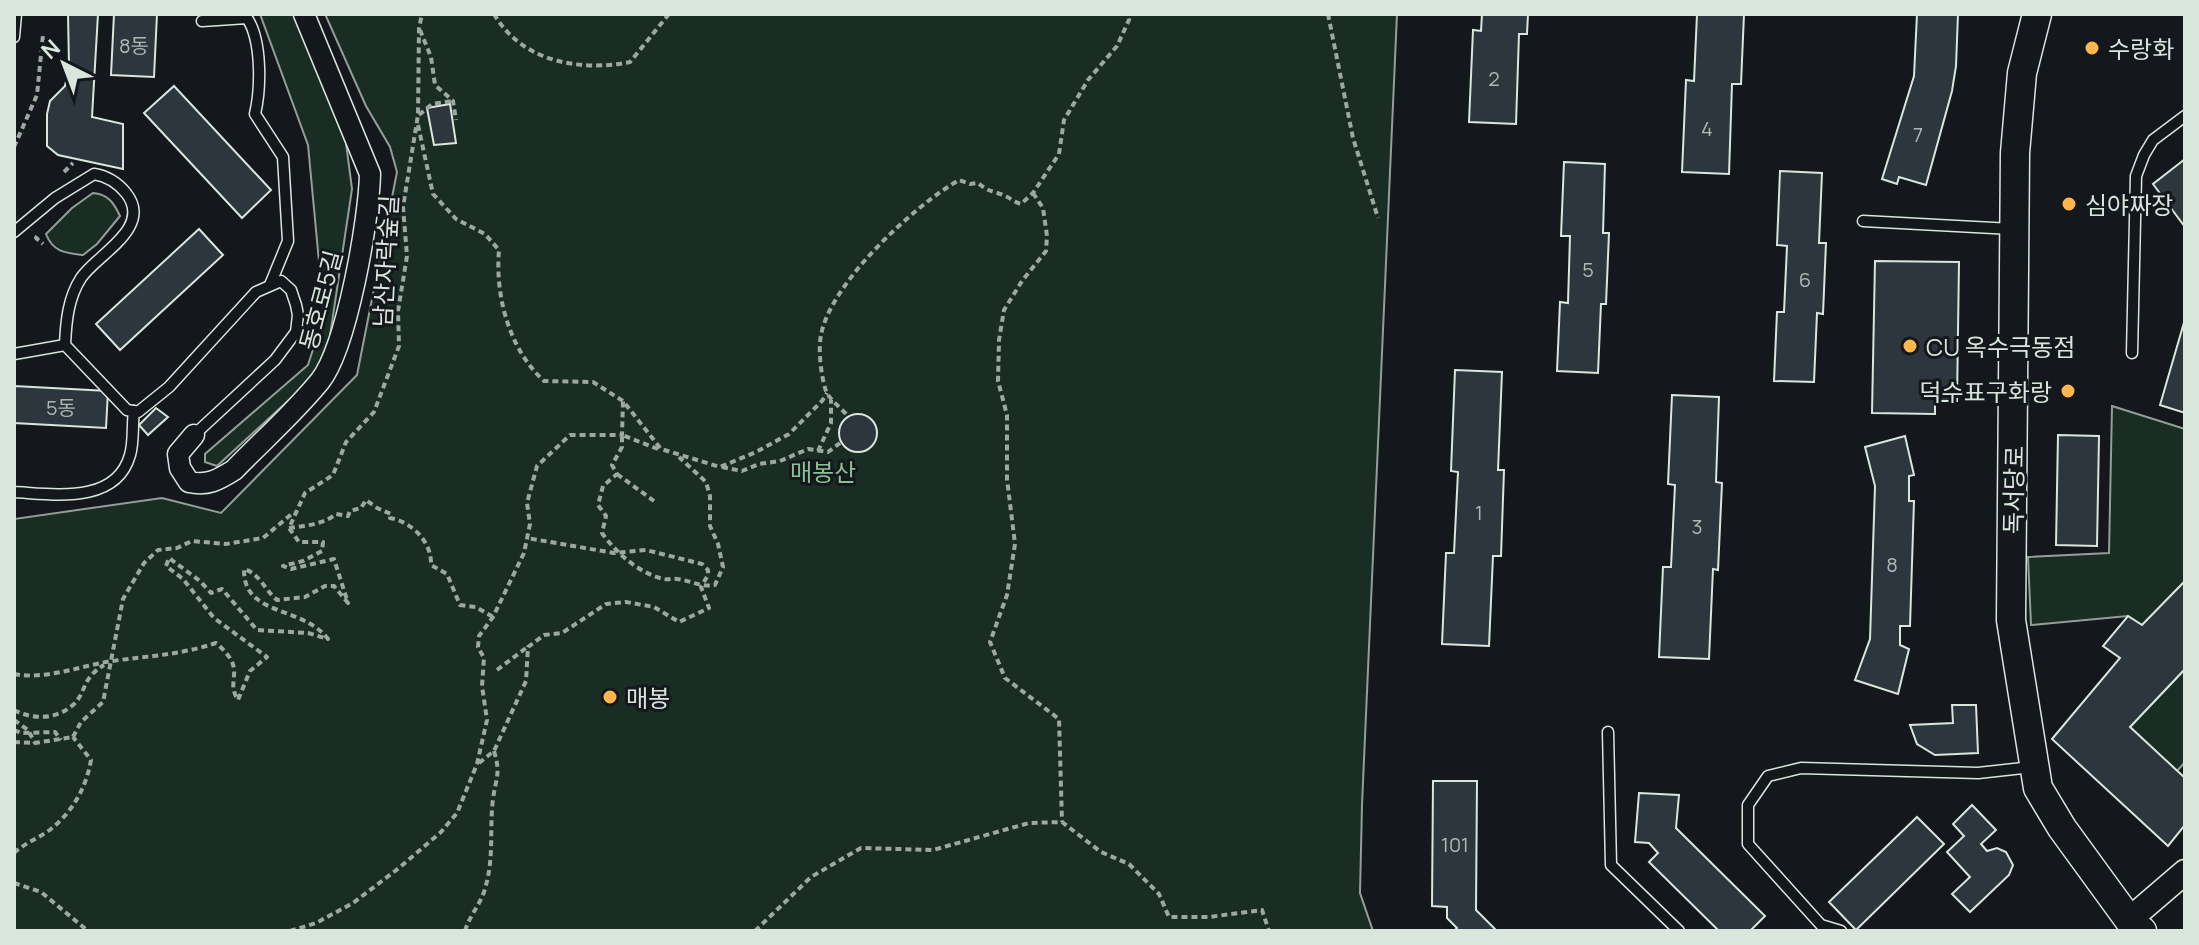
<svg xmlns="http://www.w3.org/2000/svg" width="2199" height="945" font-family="Manrope,'Noto Sans KR',sans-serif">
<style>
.green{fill:#1a2d24;stroke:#939e99;stroke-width:2}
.building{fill:#2c363c;stroke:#d8e6dc;stroke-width:2}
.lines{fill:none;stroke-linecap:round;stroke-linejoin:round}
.service-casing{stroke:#d8e6dc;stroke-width:13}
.minor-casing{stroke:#d8e6dc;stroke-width:23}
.tertiary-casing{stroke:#d8e6dc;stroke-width:27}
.secondary-casing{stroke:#d8e6dc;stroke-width:31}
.path{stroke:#9da8a2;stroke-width:4;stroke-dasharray:6 4;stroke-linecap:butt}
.service{stroke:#14181c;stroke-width:10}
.minor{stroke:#14181c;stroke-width:20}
.tertiary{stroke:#14181c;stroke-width:24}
.secondary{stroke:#14181c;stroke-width:28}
.poi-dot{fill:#ffb74d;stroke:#14181c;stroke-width:3}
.labels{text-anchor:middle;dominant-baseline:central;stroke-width:6;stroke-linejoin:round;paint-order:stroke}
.number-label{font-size:20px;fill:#adbab4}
.poi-label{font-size:24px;fill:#d8e6dc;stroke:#14181c;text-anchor:start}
.street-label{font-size:24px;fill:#d8e6dc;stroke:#14181c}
.park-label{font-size:24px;fill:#8ac095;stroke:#14181c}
</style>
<rect width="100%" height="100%" fill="#14181c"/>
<!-- green -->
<g class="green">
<polygon points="260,14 295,14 346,143 352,189 330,336 314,377 217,466 205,462 205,454 308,365 324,315 308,145"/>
<polygon points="325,14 1397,14 1362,805 1360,893 1373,931 14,931 14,519 162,498 221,513 357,375 397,172 390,147 366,106"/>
<path d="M93 193C108 194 114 203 120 216L97 244 83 255C65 253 53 252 46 234L72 208Z"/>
<polygon points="2112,406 2185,429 2185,581 2142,625 2128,616 2031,625 2028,557 2109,553"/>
<polygon points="2185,669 2185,762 2177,771 2130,727"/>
</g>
<!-- building -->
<g class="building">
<polygon points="68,14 98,14 92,117 123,124 123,169 58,155 47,146 47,114 50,101 65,86 69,66"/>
<polygon points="114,14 157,14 154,77 111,75"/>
<polygon points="1482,14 1528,14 1527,34 1519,34 1516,124 1469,122 1473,30 1481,31"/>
<polygon points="1697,14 1744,14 1741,84 1732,84 1729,174 1682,172 1686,80 1694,81"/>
<polygon points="1917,14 1958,14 1956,66 1952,91 1926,185 1899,177 1897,184 1882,179 1914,76"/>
<polygon points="174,86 271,190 242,218 144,113"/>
<polygon points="450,104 456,143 434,145 427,108"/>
<polygon points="2185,159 2185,227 2153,184"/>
<polygon points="1564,162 1605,164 1603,233 1609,233 1606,304 1601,304 1598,373 1557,371 1560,302 1568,303 1570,236 1561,236"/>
<polygon points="1780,171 1822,173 1819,243 1826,243 1823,314 1817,313 1814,382 1774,381 1777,312 1784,312 1787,246 1777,245"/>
<polygon points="199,229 223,255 120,350 96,324"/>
<polygon points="1875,261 1959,262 1957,401 1935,401 1935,414 1872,413"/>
<polygon points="2185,319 2185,413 2160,405"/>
<polygon points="1455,370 1502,372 1498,470 1504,470 1501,556 1493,556 1489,646 1442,644 1446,553 1454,553 1458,472 1451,471"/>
<polygon points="14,386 108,391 106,428 14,423"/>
<polygon points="1672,395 1719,397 1716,482 1722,483 1718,570 1713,569 1709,659 1659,657 1663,567 1671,567 1675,485 1668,484"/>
<polygon points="156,408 168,417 148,435 139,425"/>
<circle cx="858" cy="433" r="19"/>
<polygon points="2058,435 2099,436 2097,546 2056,545"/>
<polygon points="1905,436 1914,475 1909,476 1909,501 1914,501 1910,626 1900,626 1900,645 1909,649 1898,694 1855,680 1870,639 1875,486 1865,447"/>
<polygon points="2185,581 2185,669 2130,727 2185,778 2185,825 2168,846 2052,739 2120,658 2103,646 2128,616 2142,625"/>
<polygon points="1952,705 1976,705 1978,753 1935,755 1917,744 1910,725 1953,723"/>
<polygon points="1433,781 1477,781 1476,910 1497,931 1454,931 1457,928 1447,918 1447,907 1432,906"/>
<polygon points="1639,793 1679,795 1676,828 1765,916 1750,931 1719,931 1649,862 1658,853 1649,843 1635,842"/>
<polygon points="1972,805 1996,830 1981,844 1987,851 1997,848 2006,852 2013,865 2009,875 1970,912 1952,894 1970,877 1947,852 1964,836 1953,824"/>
<polygon points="1917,817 1944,844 1856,930 1829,902"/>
</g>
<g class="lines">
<!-- service casing -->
<g class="service-casing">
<g id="service">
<path d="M202 21 247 18C262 40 261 88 255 114L283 157 288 241 270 285"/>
<polyline points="14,37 16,14"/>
<polyline points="1863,221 2012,229"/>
<path d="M14 232 55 198 94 174C107 176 117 182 126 193 154 228 96 255 81 278 68 298 66 322 65 345L127 410 138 412 169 387 256 292 281 281 291 290 296 305 298 315 296 332 275 360 194 435"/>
<polyline points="2132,353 2136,176 2144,155 2153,140 2185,116"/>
<polyline points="14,354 65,345"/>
<path d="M14 492C53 494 116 505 130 455 134 442 132 425 134 411"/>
<polyline points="1608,732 1611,865 1679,931"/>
<polyline points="1841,931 1821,925 1748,844 1748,805 1768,776 1801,768 1978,773 2032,767"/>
</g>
</g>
<!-- minor casing -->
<g class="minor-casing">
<path id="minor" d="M194 435 178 454 180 468 189 482C208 486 218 480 234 470 262 441 294 413 320 381 347 347 369 219 370 174L304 14"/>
</g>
<!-- tertiary casing -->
<g class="tertiary-casing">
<polyline id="tertiary" points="2129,920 2185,872"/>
</g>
<!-- secondary casing -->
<g class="secondary-casing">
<polyline id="secondary" points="2037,14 2022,73 2015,153 2011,620 2038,788 2062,828 2129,920 2142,931"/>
</g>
<!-- path -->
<g class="path">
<path d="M494 14C522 62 580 72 630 62L669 14"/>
<polyline points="1328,14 1353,138 1378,218"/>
<polyline points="420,30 431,57 435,85 453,101 456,120"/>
<polyline points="419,115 432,104 453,101"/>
<path d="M418 125 433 194 456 219 485 234 499 250C495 296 509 349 544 381L593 382 623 401 661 449 720 467 756 452 789 434 822 401 827 393"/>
<polyline points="14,147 37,95 43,35"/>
<polyline points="64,172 73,163"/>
<polyline points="1033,193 1043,208 1047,236 1046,251 1022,281 1004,310 999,340 998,381 1007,415 1007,479 1015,544 1007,595 990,642 1005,678 1059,719 1062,822"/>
<polyline points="37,236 36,238 43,244"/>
<path d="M846 414C840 407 829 399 826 391 821 376 818 350 821 335 831 282 914 206 959 180L970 184 978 183C989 192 990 190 1003 195 1009 197 1014 202 1021 204L1033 193 1059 154 1064 120 1088 80 1117 46 1129 20 1128 14"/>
<path d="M658 449 622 435V447L612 465 617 474 603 486 598 505 606 516 602 533C616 553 640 574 664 579 669 580 673 578 677 579 693 581 698 587 715 585L723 567 718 544 710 526V496L706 482 679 457"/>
<polyline points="818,451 831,423 831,400"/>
<polyline points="722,467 742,471 759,464 780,461 808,449 828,452 840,443"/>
<polyline points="617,474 654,501"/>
<path d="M289 528C305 526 324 524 336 514L348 516 350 511 361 508 366 500 377 508 391 514 390 518C412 522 432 542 431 565L447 574 460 605 476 607 493 617"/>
<polyline points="497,670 526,648"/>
<path d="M14 674C46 680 80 666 112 661 148 656 180 655 216 643 249 671 224 678 238 700L250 671 267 657 214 618 183 579 166 566 169 558 200 581 211 593 222 589 257 630 308 633 328 639C302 605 243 617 244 569 260 574 264 589 277 600L305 597 325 586H334L348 603 334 559 291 569 283 566 303 561 322 551 323 542H299L289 528 305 493 333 475 346 442 374 412 399 346 398 311 407 256 403 207 418 115 419 28 422 14"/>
<path d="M14 710C33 720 57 720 74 704 87 691 81 679 104 665"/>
<polyline points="14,720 28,730 35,743"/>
<polyline points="14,730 21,733 55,732 61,740"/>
<polyline points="73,737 81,722 103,702 123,599 144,563 158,550 177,548 192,541 226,544 263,538 294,512"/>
<polyline points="14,742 35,743 73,737"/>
<polyline points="479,763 494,751 526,681 528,647 544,635 562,633 606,604 626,602 654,607 679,622 709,608 701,587 708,575 708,570 702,564 646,550 614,553 527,538"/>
<path d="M14 853C25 843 39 838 51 829 73 811 86 788 91 760L73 737"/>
<polyline points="14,883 41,892 88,931"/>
<polyline points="290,931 316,923 353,903 399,868 441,832 457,813 477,764 487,720 482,686 484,658 478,647 479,636 493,617 524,553 530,524 527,503 537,466 570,435 622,435 623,401"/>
<path d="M465 931C469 917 479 906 484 892 495 858 489 832 493 799 496 777 501 774 494 751"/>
<polyline points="755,931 811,877 861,848 933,850 1029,823 1062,822 1101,852 1129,864 1159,894 1169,917 1209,917 1262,910 1269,931"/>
</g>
<!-- service -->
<use href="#service" class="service"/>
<!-- minor -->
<use href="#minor" class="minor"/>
<!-- tertiary -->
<use href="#tertiary" class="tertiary"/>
<!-- secondary -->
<use href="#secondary" class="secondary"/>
</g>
<!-- markers -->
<g class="poi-dot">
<circle cx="2092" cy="48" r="8"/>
<circle cx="2069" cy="204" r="8"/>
<circle cx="1910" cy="346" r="8"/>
<circle cx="2068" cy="391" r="8"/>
<circle cx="610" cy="697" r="8"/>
</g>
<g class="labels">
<!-- number labels -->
<g class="number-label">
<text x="134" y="45">8동</text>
<text x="1494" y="78">2</text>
<text x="1707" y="128">4</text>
<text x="1918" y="134">7</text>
<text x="1588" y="269">5</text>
<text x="1805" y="279">6</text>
<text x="61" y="407">5동</text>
<text x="1479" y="512">1</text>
<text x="1697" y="526">3</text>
<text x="1892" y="564">8</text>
<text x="1455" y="844">101</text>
</g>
<!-- poi labels -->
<g class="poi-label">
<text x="2108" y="48">수랑화</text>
<text x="2085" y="204">심야짜장</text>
<text x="1926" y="346">CU 옥수극동점</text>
<text x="2052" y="391" text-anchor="end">덕수표구화랑</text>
<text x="626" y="697">매봉</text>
</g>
<!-- street labels -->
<g class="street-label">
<text transform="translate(385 261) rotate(-87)">남산자락숲길</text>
<text transform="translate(320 300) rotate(-75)">동호로5길</text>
<text transform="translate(2013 490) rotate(-89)">독서당로</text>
</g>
<!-- park labels -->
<g class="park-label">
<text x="823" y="471">매봉산</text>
</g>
</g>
<!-- border -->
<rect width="2199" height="945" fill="none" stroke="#d8e6dc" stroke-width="32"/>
<!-- north arrow -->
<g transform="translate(64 64) rotate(318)" stroke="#14181c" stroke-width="6" paint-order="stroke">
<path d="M0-6L14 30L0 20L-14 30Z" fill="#d8e6dc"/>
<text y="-12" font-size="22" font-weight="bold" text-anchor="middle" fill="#d8e6dc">N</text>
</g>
</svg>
